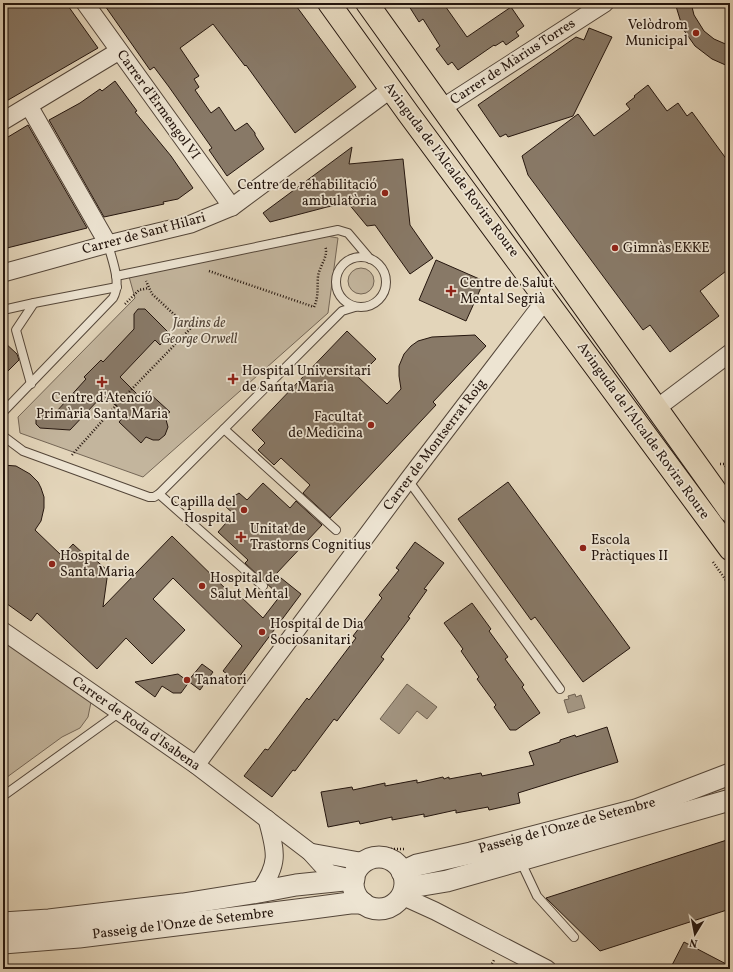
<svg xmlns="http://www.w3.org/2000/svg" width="733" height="972" font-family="Vollkorn,serif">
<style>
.green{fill:#c3b59d;stroke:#746656}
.water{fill:#a29480;stroke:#706252}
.building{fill:#887967;stroke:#25160e}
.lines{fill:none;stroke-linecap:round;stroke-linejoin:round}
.service-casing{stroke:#544639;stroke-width:10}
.minor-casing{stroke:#544639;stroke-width:19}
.tertiary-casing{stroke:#544639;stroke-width:23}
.primary-casing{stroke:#25160e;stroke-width:24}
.path{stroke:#25160e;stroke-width:2.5;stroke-dasharray:1 2;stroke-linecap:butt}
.service{stroke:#ede4d2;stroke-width:8}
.minor{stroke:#ede4d2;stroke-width:17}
.tertiary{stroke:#ede4d2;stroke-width:21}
.primary{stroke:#e3d5ba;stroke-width:22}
.poi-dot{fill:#8f2418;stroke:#ede4d2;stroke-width:1.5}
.labels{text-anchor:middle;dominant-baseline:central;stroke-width:3.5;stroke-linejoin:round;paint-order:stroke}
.poi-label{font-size:14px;fill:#25160e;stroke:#ede4d2;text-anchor:start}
.street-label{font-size:14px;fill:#25160e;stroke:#ede4d2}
.park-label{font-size:14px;font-style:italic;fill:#544639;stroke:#ede4d2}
</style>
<rect width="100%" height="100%" fill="#e3d5ba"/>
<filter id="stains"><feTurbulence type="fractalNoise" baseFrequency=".005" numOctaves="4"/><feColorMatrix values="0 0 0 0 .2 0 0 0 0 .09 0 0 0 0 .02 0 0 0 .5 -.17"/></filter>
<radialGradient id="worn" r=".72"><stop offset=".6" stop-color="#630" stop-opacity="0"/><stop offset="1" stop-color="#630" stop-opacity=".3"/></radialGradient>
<!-- green -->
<g class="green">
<polygon points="304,232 338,238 328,313 143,477 20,433 18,417 135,298 128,273"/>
<circle cx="361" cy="281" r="13"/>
<polygon points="3,641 91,702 88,717 80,728 62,737 3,780"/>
</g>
<!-- water -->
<g class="water">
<polygon points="407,684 437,707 427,719 417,711 399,734 380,719"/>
<polygon points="575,694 576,697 581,695 585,708 568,713 564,700 569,699 568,696"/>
</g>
<!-- building -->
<g class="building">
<polygon points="3,3 66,3 98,48 3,103"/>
<polygon points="103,3 294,3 356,87 295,133 246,65 245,66 213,24 180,48 199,76 194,79 199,87 195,90 211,113 219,107 235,131 247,123 255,133 255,135 264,149 227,176 209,150 212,148 169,87 154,67 150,70"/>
<polygon points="407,3 443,3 467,37 511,7 524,26 516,32 519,36 506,45 503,41 495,46 494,45 458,70 452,62 448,65 436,49 440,46 423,19 419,22"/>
<polygon points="675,3 691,3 694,15 704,31 714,39 730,46 730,67 712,59 695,46 683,29"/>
<polygon points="589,28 612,37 573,116 508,137 506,134 500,137 478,105 576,37 584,40"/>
<polygon points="115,81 137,111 135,112 171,156 193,188 178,199 163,202 164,204 104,217 49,120 80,103 100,89 102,91"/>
<polygon points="648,85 667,111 678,103 687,116 692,112 730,164 730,268 700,291 719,316 670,352 650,325 643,330 528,175 522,156 578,114 594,136 630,109 626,104 635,97 634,96"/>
<polygon points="28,125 87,228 3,249 3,140"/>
<polygon points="352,147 349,164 403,159 410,225 433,258 410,274 375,225 367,226 348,203 327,207 270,222 263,213"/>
<polygon points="436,260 484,281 466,321 419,300"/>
<polygon points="138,309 145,309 170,334 160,345 155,340 120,377 141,398 147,391 170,412 165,416 168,427 165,435 159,440 153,440 146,437 141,443 119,422 126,414 103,395 70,430 40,428 36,424 36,418 40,413 56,412 86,379 84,377 101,360 103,362 134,329 134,314"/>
<polygon points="347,331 376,359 358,377 387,404 401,389 399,376 399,366 404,354 411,346 418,341 432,337 475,335 486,346 433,402 436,405 330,518 303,493 310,485 281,458 274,465 258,450 265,443 252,430"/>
<polygon points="3,341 17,354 19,360 3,376"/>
<polygon points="3,465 16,466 30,474 38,482 41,488 44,497 44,508 41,521 35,530 62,556 73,544 87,557 90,555 108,571 103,607 172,536 235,598 238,594 263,618 280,596 245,563 248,560 218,532 234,514 226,507 235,494 236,495 239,493 247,500 263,483 290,508 296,501 322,525 276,574 301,594 236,681 223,671 242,646 173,578 153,599 185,630 152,664 126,638 97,669 37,613 31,621 3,601"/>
<polygon points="508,482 630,648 583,682 535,617 531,620 458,519"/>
<polygon points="415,542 444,563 424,589 427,590 408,617 410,618 381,657 384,659 337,721 334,719 295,771 293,770 272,797 244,776 265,749 268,750 307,698 309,700 356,638 353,636 382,598 379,595 399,570 396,568"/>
<polygon points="472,603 491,629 489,631 508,657 505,659 524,685 522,687 540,713 516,730 510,730 494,707 496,705 477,679 479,677 461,651 463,649 444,623"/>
<polygon points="202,664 213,672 200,690 188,681"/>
<polygon points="178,674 189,682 181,693 173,693 162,686 155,697 135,682"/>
<polygon points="607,727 618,762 518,793 520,803 489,810 488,807 456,813 456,810 424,817 424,814 392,820 392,817 360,824 359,821 328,827 321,792 352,787 353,790 385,783 385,786 417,780 417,783 443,777 444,779 449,777 449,779 481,773 482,776 534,765 529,752 560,742 560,740 575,735 576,737"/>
<polygon points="730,839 730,909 600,951 546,898"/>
<polygon points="684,942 730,966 730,969 670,969"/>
</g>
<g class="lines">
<!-- service casing -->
<g class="service-casing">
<g id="service">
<circle cx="361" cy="282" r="25"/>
<polyline points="116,276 338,230 348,233 370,259"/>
<polyline points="3,310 34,303"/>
<polyline points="31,384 16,330 34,303 117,287"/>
<path d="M3 412 113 298C122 282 112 261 108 244"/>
<polyline points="224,429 336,530"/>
<polyline points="3,436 23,451 149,497 154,497 159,494 342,311 355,307"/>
<polyline points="408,480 560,689"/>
<polyline points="159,494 263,586"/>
<polyline points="3,796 120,712"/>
<polyline points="520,860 537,896 574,937"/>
</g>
</g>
<!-- minor casing -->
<g class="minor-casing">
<g id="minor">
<polyline points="85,3 232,207"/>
<polyline points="29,106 108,244"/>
<polyline points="442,108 605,3"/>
<polyline points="3,121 119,51"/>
<polyline points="3,273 108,244 191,224 232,207 391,89"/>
<polyline points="657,408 730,353"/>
<polyline points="3,631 196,765 310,852 329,873 350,878"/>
<polyline points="196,765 408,480 546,299"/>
<polyline points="310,852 365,862"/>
<path d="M259 892C280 863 276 852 267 819"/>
<polyline points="402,896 435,911 547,969"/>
</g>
</g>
<!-- tertiary casing -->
<g class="tertiary-casing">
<g id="tertiary">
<circle cx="379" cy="883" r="26"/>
<polyline points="402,872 417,865 471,853 636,810 730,774"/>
<polyline points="405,888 447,881 730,800"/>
<polyline points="3,923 49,920 183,904 259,892 296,885 354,879"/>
<polyline points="3,943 79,937 305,909 350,903 363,903"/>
</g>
</g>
<!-- primary casing -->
<g class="primary-casing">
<g id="primary">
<polyline points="329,3 408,113 730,549"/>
<polyline points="367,3 730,511"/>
</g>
</g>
<!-- path -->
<g class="path">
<path d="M209 271 314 307C319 296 317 287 318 276 320 265 329 256 325 246"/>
<polyline points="125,304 139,290 149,288"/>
<polyline points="127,394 190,329 152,294 146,281"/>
<polyline points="72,455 120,401"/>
<polyline points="720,464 724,464 730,472"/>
<polyline points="713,562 730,586"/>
<polyline points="376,849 405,849"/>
<polyline points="379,913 392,910"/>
<polyline points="489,969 494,960"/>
</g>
<!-- service -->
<use href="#service" class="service"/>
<!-- minor -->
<use href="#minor" class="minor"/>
<!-- tertiary -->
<use href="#tertiary" class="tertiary"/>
<!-- primary -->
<use href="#primary" class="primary"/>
</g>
<!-- markers -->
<g class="poi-dot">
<circle cx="696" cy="33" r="4"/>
<circle cx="385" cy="193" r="4"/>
<circle cx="615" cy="248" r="4"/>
<path d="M449 285h4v4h4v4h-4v4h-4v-4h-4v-4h4z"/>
<path d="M231 373h4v4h4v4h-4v4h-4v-4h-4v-4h4z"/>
<path d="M100 376h4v4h4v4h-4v4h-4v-4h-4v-4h4z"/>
<circle cx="371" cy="425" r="4"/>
<circle cx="244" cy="510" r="4"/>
<path d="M239 531h4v4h4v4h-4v4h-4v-4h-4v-4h4z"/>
<circle cx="583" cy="548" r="4"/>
<circle cx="52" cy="564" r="4"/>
<circle cx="202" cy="586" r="4"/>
<circle cx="262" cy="632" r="4"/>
<circle cx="187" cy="680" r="4"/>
</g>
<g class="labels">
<!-- poi labels -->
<g class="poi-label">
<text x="688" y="25" text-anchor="end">Velòdrom<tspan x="688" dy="16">Municipal</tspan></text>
<text x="377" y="185" text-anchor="end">Centre de rehabilitació<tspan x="377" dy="16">ambulatòria</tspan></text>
<text x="623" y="248">Gimnàs EKKE</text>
<text x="460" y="283">Centre de Salut<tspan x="460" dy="16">Mental Segrià</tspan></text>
<text x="242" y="371">Hospital Universitari<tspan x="242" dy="16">de Santa Maria</tspan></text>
<text x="102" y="398" text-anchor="middle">Centre d'Atenció<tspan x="102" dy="16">Primària Santa Maria</tspan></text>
<text x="363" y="417" text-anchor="end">Facultat<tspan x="363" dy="16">de Medicina</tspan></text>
<text x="236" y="502" text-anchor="end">Capilla del<tspan x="236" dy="16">Hospital</tspan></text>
<text x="250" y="529">Unitat de<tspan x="250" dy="16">Trastorns Cognitius</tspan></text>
<text x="591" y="540">Escola<tspan x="591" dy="16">Pràctiques II</tspan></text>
<text x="60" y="556">Hospital de<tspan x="60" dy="16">Santa Maria</tspan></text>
<text x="210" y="578">Hospital de<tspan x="210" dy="16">Salut Mental</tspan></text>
<text x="270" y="624">Hospital de Dia<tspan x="270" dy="16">Sociosanitari</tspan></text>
<text x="195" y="680">Tanatori</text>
</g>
<!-- street labels -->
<g class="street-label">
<text transform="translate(513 62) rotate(-33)">Carrer de Màrius Torres</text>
<text transform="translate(158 105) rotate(54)">Carrer d'Ermengol VI</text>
<text transform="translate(451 170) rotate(53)">Avinguda de l'Alcalde Rovira Roure</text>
<text transform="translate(144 234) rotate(-15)">Carrer de Sant Hilari</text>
<text transform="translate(643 431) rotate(54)">Avinguda de l'Alcalde Rovira Roure</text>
<text transform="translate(435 445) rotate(-53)">Carrer de Montserrat Roig</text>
<text transform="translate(136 724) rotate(35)">Carrer de Roda d'Isabena</text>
<text transform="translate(567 826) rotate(-15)">Passeig de l'Onze de Setembre</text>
<text transform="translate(183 924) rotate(-7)">Passeig de l'Onze de Setembre</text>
</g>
<!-- park labels -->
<g class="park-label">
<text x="199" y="323">Jardins de<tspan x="199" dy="16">George Orwell</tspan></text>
</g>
</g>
<!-- margin -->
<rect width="733" height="972" fill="none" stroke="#e3d5ba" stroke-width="16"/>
<rect x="4" y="4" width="725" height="964" fill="none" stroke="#25160e" stroke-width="2"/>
<rect x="8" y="8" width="717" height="956" fill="none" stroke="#25160e"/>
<!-- north arrow -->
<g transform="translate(695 934) rotate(190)" stroke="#ede4d2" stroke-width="3" paint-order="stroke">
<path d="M0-3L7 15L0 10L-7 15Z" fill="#25160e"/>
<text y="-6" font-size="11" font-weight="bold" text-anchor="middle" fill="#25160e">N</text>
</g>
<rect width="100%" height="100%" filter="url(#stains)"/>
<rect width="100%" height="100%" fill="url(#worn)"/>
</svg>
